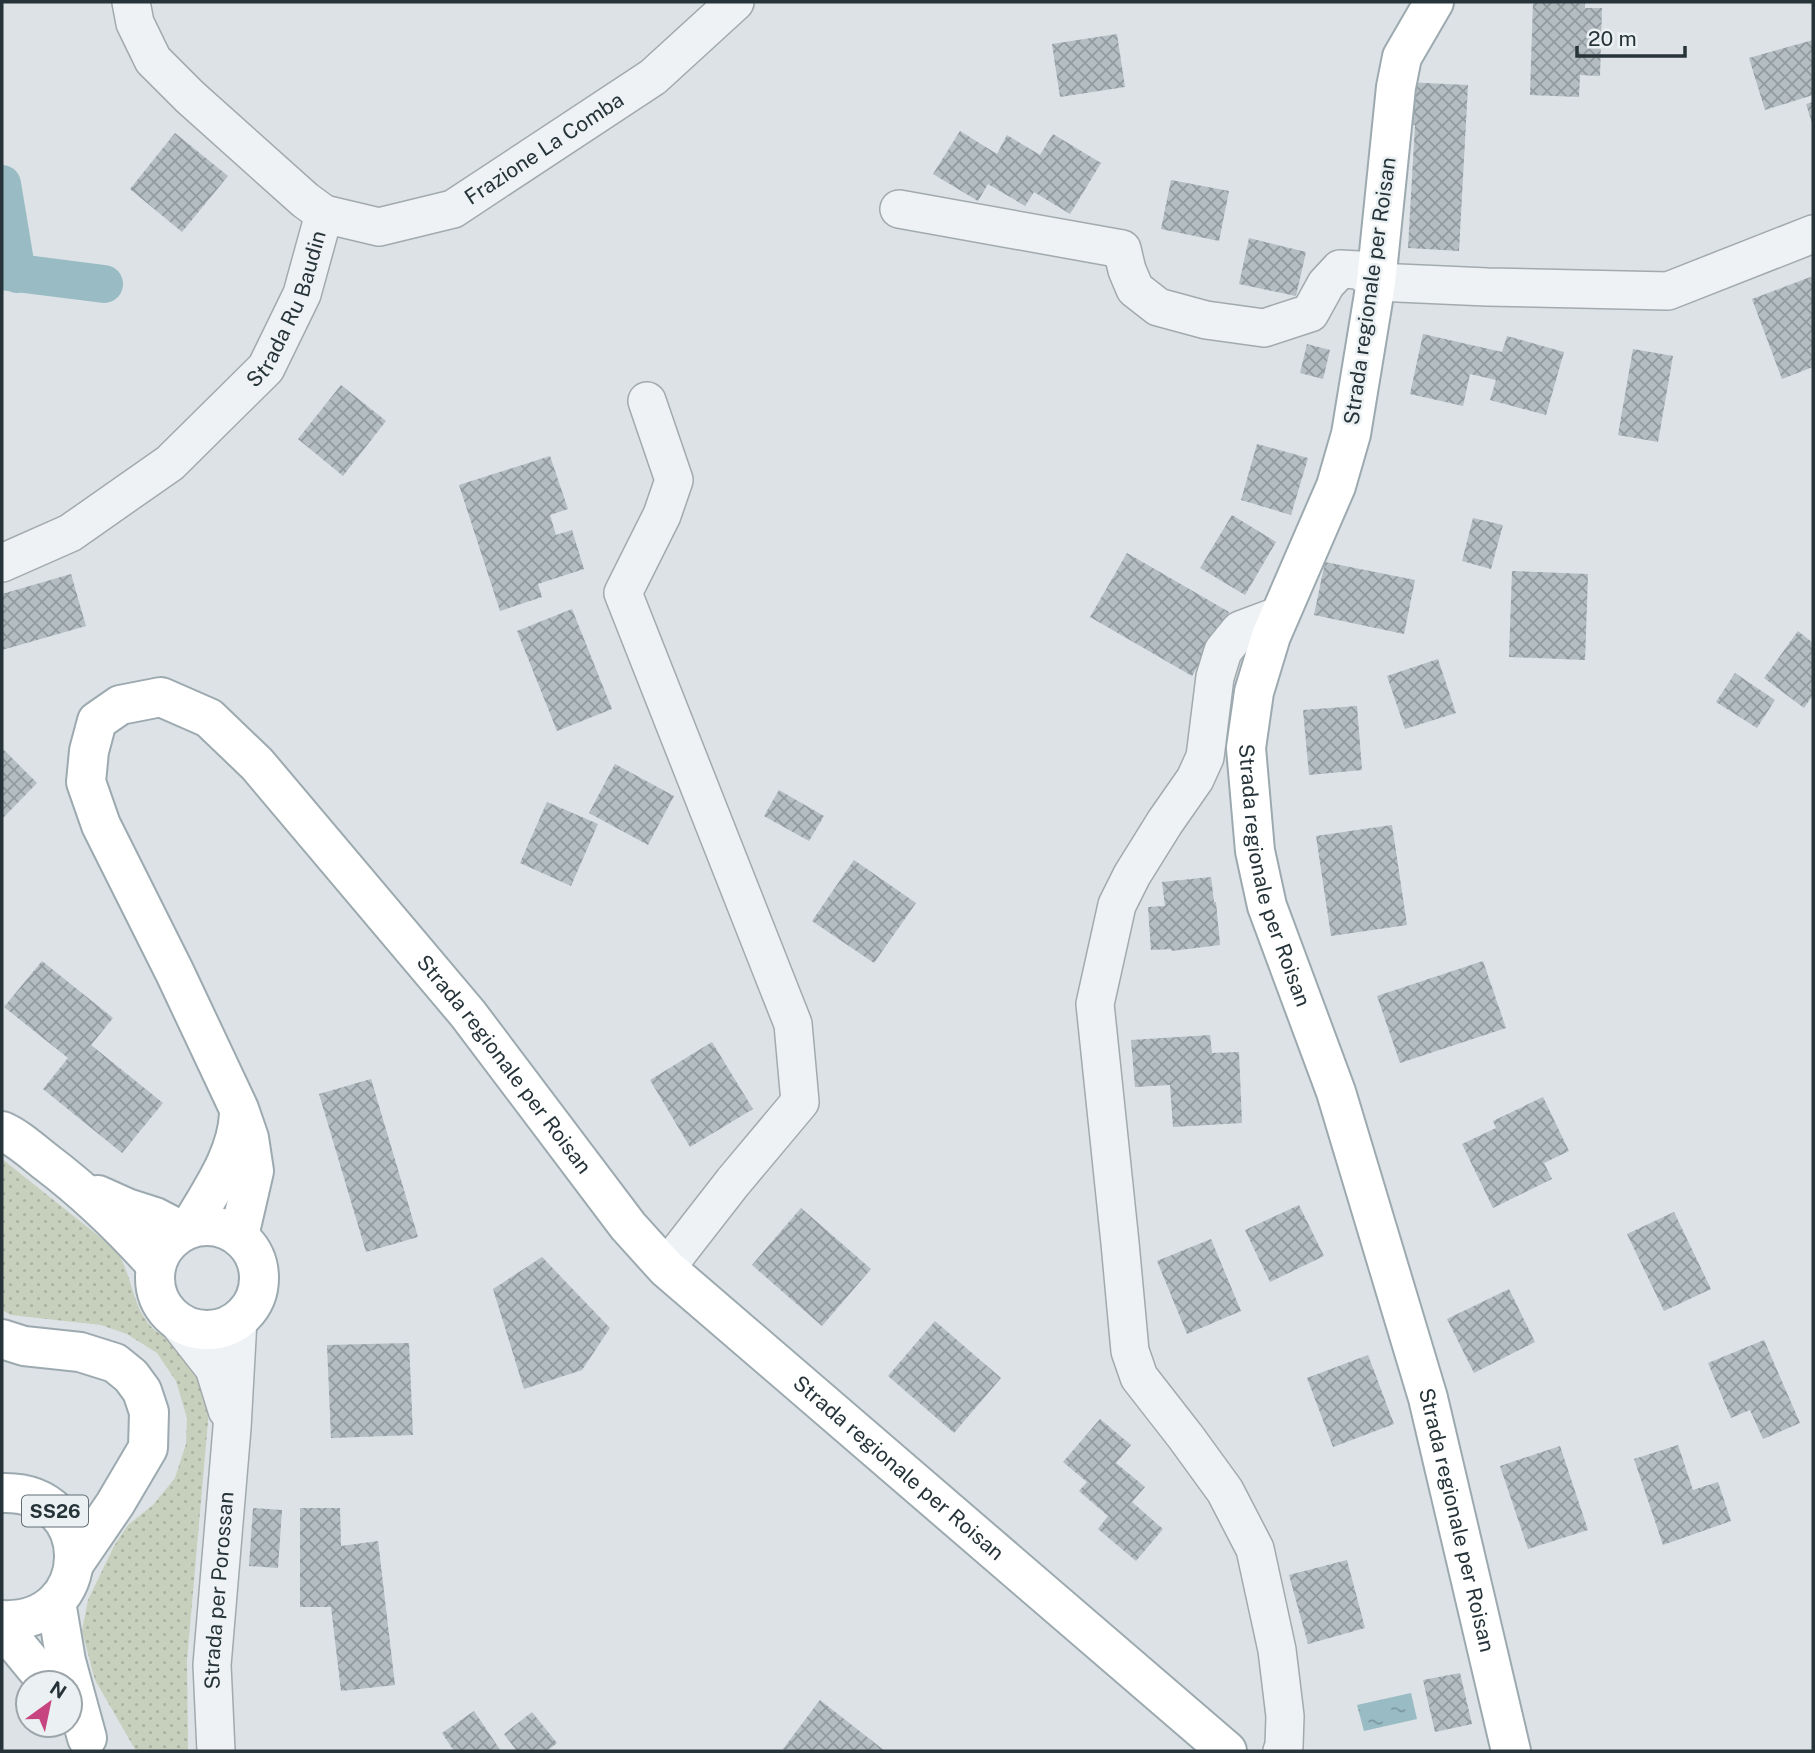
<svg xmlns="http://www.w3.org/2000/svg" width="1815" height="1753" font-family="'Public Sans',sans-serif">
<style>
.grass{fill:url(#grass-dots)}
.water{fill:url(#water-ripples)}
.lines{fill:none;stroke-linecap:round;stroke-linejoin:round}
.canal{stroke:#98bbc4;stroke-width:38}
.building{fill:url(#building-cross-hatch)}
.minor-casing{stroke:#a2aaae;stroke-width:40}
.major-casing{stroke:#9caab0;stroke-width:42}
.minor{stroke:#eef2f4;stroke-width:37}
.major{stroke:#fff;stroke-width:38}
.labels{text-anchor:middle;stroke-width:5;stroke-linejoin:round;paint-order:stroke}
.shield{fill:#ebf1f3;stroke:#616d72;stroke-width:2}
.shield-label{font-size:19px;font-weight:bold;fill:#26343a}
.street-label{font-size:21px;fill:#26343a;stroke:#ebf1f3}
</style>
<defs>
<pattern id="grass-dots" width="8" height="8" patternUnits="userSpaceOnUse" patternTransform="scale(1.75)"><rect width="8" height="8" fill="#c7cfbd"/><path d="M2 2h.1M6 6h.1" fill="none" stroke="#abb2a3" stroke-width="1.8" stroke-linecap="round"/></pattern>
<pattern id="water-ripples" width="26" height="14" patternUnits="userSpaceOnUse" patternTransform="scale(1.75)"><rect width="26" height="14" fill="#98bbc4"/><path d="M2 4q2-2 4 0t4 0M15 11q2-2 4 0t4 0" fill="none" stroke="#7c99a0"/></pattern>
<pattern id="building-cross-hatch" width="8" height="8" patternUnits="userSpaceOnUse" patternTransform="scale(1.75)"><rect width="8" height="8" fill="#b3bdc2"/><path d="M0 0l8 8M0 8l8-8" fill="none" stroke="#919a9f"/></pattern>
</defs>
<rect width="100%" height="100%" fill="#dce2e5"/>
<!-- grass -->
<path class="grass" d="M2,1159l113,90c16,21 17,55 33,74 5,7 14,12 21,17 25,23 31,38 40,70l-22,250 1,91h-52l-41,-71 -13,-49 6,-31 26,-54 14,-21 25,-20 22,-27 11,-34 1,-26 -11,-37 -19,-28 -30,-19 -26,-9 -90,-10 -9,-5z"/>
<!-- water -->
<path class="water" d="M1411,1693l6,26 -53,12 -7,-26z"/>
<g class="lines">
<!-- canal -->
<path class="canal" d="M2,184l15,90
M2,271l102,13"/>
</g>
<!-- building -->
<path class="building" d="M1533,2h52v6h17l-2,68 -20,-1 -1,22 -49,-2z
M1117,34l8,53 -65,10 -8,-53z
M1813,40v55l-48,15 -16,-52z
M1403,82l65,3 -9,166 -51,-3 7,-123h-14z
M1813,102v24l-7,-22z
M960,131l37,23 10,-19 33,20 13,-21 48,29 -31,51 -36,-22 -9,14 -37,-22 -10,17 -45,-27z
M175,133l53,43 -46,56 -52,-43z
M1171,180l58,11 -10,50 -58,-12z
M1249,238l57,14 -10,44 -57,-12z
M1813,276v91l-31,12 -30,-80z
M1423,334l79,18 5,-16 57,16 -18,63 -56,-15 6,-20 -26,-6 -7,32 -53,-12z
M1307,344l23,6 -7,29 -23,-6z
M1633,349l40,7 -15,86 -40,-7z
M341,385l45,36 -43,55 -45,-37z
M1257,444l51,14 -17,57 -50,-15z
M550,456l18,53 -18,6 6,20 16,-5 12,39 -46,15 4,13 -42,14 -41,-126z
M1232,515l44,27 -31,53 -45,-27z
M1473,518l30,7 -12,44 -29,-8z
M1127,553l102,59 -37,64 -102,-59z
M1325,562l90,18 -11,54 -90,-19z
M1512,571l76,3 -3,86 -76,-3z
M71,574l15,52 -84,24v-56z
M572,609l40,100 -55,22 -40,-100z
M1798,631l15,12v52l-9,13 -40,-30z
M1438,659l18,54 -51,16 -18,-53z
M1735,673l40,27 -18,28 -41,-26z
M1357,706l5,64 -53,5 -6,-65z
M2,748l35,35 -35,36z
M615,764l59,32 -26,49 -59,-32z
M779,790l45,26 -15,25 -45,-25z
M547,802l51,22 -27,62 -51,-23z
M1392,825l15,100 -76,11 -15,-100z
M854,860l62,43 -42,60 -62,-42z
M1211,877l3,25h2l4,43 -49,6v-2l-20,1 -3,-43 17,-1 -3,-24z
M42,961l71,57 -22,27 72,58 -41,50 -79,-64 25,-31 -64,-51z
M1483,961l23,67 -106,35 -23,-67z
M1210,1035l2,18 27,-1 3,71 -69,4 -3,-42 -35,2 -4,-47z
M712,1042l41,67 -63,38 -40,-67z
M371,1079l47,158 -52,15 -47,-158z
M1543,1097l26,54 -25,12 8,16 -59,29 -31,-64 34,-16 -3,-7z
M1299,1205l25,51 -54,26 -25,-52z
M801,1208l70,61 -49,57 -70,-61z
M1674,1212l37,77 -47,22 -37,-77z
M1211,1239l30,72 -54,23 -30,-73z
M542,1257l68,71 -28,42 -58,19 -31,-100z
M1509,1289l26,53 -61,31 -27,-54z
M935,1321l66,57 -47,55 -66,-57z
M1764,1340l36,83 -37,16 -13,-29 -19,8 -23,-55z
M409,1343l4,92 -82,3 -4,-93z
M1368,1355l26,69 -61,23 -26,-69z
M1100,1419l31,26 -15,18 29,24 -13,15 31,27 -27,32 -38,-32 10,-13 -29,-25 8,-9 -24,-20z
M1678,1445l15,45 25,-8 13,39 -68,24 -29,-86z
M1560,1446l28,84 -60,19 -28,-83z
M253,1508l29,2 -4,58 -29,-2z
M300,1508h40l1,38 37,-5 17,144 -54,6 -10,-84h-31z
M1347,1560l18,68 -57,16 -19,-69z
M1460,1673l12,51 -37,8 -12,-52z
M820,1700l65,51h-98l-4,-2z
M474,1711l27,40h-47l-12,-18z
M532,1712l25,31 -10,8h-30l-13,-17z"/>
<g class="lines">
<defs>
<g id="minor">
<path d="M899,209l223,40 5,21 8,19 23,18 48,13 58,8 46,-15 16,-29 14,-15 19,1 17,12 111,5 181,4 145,-57"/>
<path id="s1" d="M324,214l55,13 74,-18 200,-132 82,-75"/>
<path d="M647,401l27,79 -12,35 -39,78 170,431 7,78 -67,80 -67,86"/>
<path id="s2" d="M2,563l68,-30 100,-70 96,-95 36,-74 22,-80 -19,-14 -115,-103 -37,-37 -18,-37 -4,-21"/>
<path d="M1280,615l-40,15 -17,21 -8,26 -10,80 -10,22 -30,43 -33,53 -15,30 -22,99 25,239 10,108 9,26 46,59 40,55 30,58 22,101 8,66 -1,30 -2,5"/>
<path d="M178,1322l36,46 13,42"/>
<path id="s3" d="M216,1751l-4,-86 20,-237 6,-108"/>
</g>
<g id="major">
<path id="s4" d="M1434,2l-32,55 -6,30 -20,195 -25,152 -15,52 -65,150 -17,56 -8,56 9,103 12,55 69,186 92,306 83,353"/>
<path d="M2,1131c16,7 30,20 44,31 41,31 76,65 110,103"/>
<path d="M98,1195l29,13 28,9 27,14"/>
<circle cx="207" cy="1278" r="52"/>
<path d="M190,1227c20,-35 47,-71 49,-113"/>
<path id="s5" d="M239,1236l15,-65 -5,-33 -10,-29 -64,-136 -74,-148 -15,-43 3,-31 8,-30 23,-16 41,-8 48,21 48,46 211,250 160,212 38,42 561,483"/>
<path d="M2,1339l22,7 56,6 35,11 16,13 11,15 7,21 -1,36 -33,56 -41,60"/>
<path d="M2,1493c98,-3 94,132 0,127"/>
<path d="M56,1602l10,59 21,77"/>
<path d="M2,1627l46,56"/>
</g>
</defs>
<!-- minor casing -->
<use href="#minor" class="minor-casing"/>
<!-- major casing -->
<use href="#major" class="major-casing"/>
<!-- minor -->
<use href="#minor" class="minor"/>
<!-- major -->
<use href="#major" class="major"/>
</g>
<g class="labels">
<!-- shield labels -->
<rect class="shield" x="22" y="1495.5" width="66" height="31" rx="5"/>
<g class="shield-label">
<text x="55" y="1518">SS26</text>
</g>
<!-- street labels -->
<g class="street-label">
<text dy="7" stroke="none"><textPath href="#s1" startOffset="242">Frazione La Comba</textPath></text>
<text transform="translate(1370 291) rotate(-82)" y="7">Strada regionale per Roisan</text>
<text dy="7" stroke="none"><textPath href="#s2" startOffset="394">Strada Ru Baudin</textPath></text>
<text dy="7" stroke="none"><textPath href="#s4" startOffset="908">Strada regionale per Roisan</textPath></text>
<text dy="7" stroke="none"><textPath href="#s5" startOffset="1132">Strada regionale per Roisan</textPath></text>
<text dy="7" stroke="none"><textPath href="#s5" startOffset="1699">Strada regionale per Roisan</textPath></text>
<text dy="7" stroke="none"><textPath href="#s4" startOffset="1580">Strada regionale per Roisan</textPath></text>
<text dy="7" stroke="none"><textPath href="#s3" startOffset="161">Strada per Porossan</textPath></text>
</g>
</g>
<!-- border -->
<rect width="1815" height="1753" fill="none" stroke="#26343a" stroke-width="7"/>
<!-- north arrow -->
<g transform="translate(49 1704) rotate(33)"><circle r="33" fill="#ebf1f3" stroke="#9ca5a9" stroke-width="2"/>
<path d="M0-5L12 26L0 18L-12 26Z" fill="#c64580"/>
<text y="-10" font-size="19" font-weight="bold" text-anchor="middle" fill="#26343a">N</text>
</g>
<!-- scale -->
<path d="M1577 46v10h108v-10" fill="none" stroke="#26343a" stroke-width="3.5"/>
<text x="1588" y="46" font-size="21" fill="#26343a" stroke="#ebf1f3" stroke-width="5" paint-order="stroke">20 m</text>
</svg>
